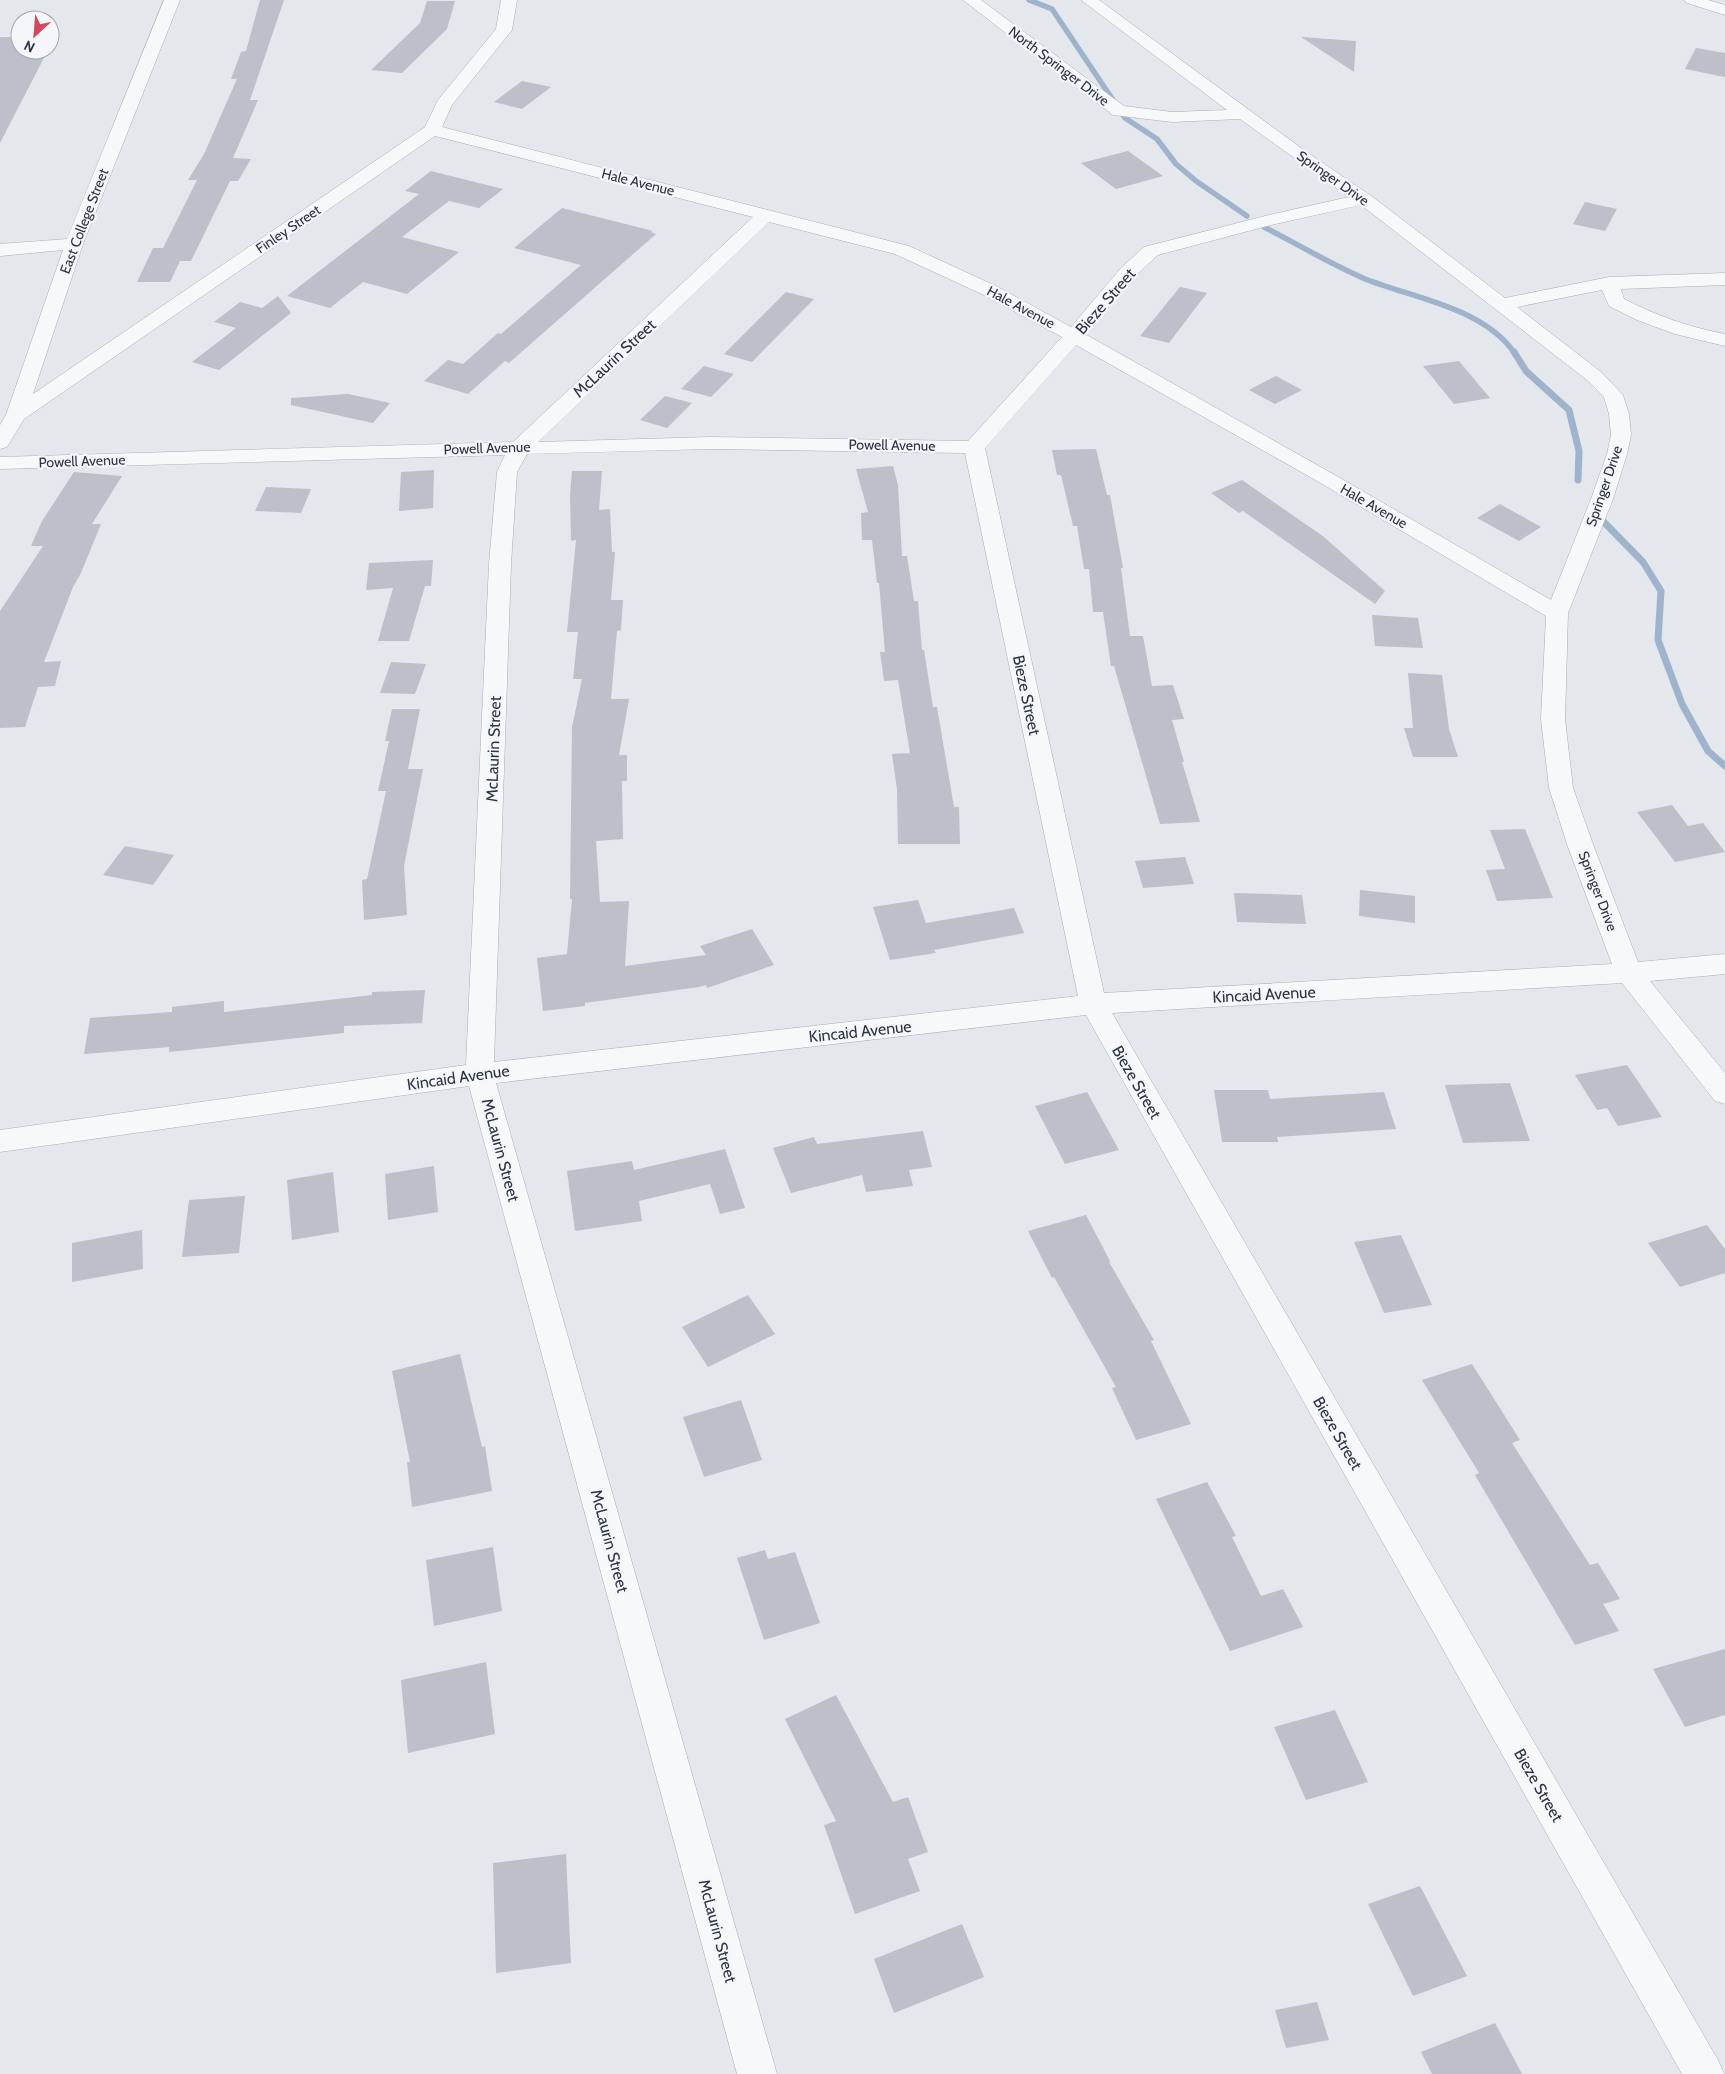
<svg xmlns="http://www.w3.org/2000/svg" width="1725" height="2074" font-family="Cabin,sans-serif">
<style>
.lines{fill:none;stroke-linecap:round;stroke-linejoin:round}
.stream-far1{stroke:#9fb4cc;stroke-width:5.5}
.stream{stroke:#9fb4cc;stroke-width:7}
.building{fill:#bbc0ca}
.minor-casing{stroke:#a9aeb7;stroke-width:1}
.minor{fill:#f7f8fa;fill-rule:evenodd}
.labels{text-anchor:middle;stroke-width:4.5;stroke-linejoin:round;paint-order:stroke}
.far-street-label{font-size:14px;fill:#2b3445;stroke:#f4f6f9}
.street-label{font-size:16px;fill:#2b3445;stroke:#f4f6f9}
</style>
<rect width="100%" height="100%" fill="#e4e7ec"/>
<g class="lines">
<!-- stream-far1 -->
<path class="stream-far1" d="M1029,0l23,9 73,109 32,21 19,25 20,17 51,35
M1264,227c33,17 65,36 99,51 48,20 121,29 152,76"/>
<!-- stream -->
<path class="stream" d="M1514,352l12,19 43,39 10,41 -1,29
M1596,514l47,48 18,29 -3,49 24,64 26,47 17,15"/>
</g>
<!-- building -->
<path class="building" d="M260,0h24l-34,100h8l-25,58 18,1 -13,22h-8l-39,80h-11l-10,21h-33l16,-34h10l34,-68h-9l16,-26 33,-75h-6l10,-27 5,-1z
M427,1h28l-8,28 -45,44 -31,-3 49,-47z
M20,32v18h28l-48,93v-106h17z
M1301,37l55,4 -2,31z
M1696,48l29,5v24l-40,-8z
M522,81l29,6 -29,22 -28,-7z
M1128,151l35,25 -47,13 -35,-26z
M431,171l72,18 -24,19 -30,-7 -47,36 57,15 -52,42 -44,-12 -33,26 -43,-12 132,-102 -14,-3z
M1585,202l32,7 -12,22 -32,-7z
M562,208l91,23 -2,1 5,2 -147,129 -4,-2 -37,33 -44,-13 24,-21 15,4 35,-31 3,1 80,-69 -67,-17z
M1180,287l27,6 -38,50 -29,-7z
M786,292l28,7 -62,63 -28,-8z
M278,296l13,17 -72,57 -27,-8 44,-34 -22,-6 26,-20 22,6z
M1459,361l31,37 -36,6 -31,-38z
M704,366l30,8 -23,23 -30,-8z
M1276,376l26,14 -27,14 -26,-14z
M348,394l42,9 -17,20 -82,-18v-7z
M665,396l27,7 -25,25 -27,-8z
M1096,449l11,46h3l13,73h-2l9,68h13l9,50 21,-1 11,34 -12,1 12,42h-2l18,60 -40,2 -46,-158h-3l-8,-54h-10l-4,-43h-5l-7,-43h-4l-12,-51h-4l-5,-25z
M893,466l5,19 4,71h5l7,45h4l4,49h2l9,57h4l17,100h5l1,37h-62l-1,-55 -5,-35 18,-1 -12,-73 -14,1 -4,-29h5l-6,-69h-2l-5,-43h-10l-1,-27 7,-1 -12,-43z
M434,470l-1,38 -34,3 2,-39z
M572,471h30l-3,39 11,-1 2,43h3l-4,48h12l-2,30 -4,1 -6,68h18l-10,56h8v26h-5l1,58 -27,2 4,61 29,-1 -4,65 81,-11 -6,-9 52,-17 22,36 -67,23 -1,-3 -7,2 -114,16v3l-42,5 -6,-53 30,-4 5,-55h-2l2,-172 10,-48h-9l5,-47h-11l9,-92 -5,1 -1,-46z
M74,472l48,4 -30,48h9l-20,49 -8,14 -29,75 17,-1 -6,25 -17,1 -13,40 -25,1v-117l43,-65h-12l11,-25z
M1242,480l82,57 61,54 -10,13 -132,-93 -4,2 -28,-20z
M266,487l45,2 -10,24 -46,-2z
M1500,504l41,23 -22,14 -42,-23z
M433,560l-2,26h-6l-16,55h-31l15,-53 -27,2 3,-27z
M1372,615l46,3 5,30 -48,-2z
M391,662l35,2 -11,30 -35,-1z
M1408,673l34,2 7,54 9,28h-45l-9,-29h9z
M392,709h28l-12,60h15l-19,97 3,49 -43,5 -2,-40 5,-1 19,-88h-8l11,-50h-4z
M1672,805l16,21 15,-3 22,29 -50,10 -38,-50z
M1525,829l28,69 -56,3 -11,-31 19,-1 -15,-39z
M125,846l49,9 -21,30 -50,-10z
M1185,857l9,27 -51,4 -8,-27z
M1360,890l55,6v27l-56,-7z
M1234,893l68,2 4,29 -69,-2z
M918,900l8,23 88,-15 10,25 -90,17 2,3 -46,7 -17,-53z
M425,990l-3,33 -78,3v7l-175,19v-5l-85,7 6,-36 82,-6v-5l52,-6v11l148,-17v-3z
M1627,1065l35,52 -44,9 -11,-18 -10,2 -22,-35z
M1510,1083l20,58 -67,2 -18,-58z
M1214,1090h54l2,9 114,-7 12,37 -119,8 1,5h-56z
M1087,1092l32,58 -54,14 -30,-58z
M923,1131l9,36 -23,3 4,16 -47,6 -4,-17 -71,18 -18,-45 41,-11 3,7z
M725,1149l20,59 -25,6 -10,-30 -71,17 3,20 -67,10 -8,-60 65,-10 2,9z
M434,1166l4,46 -50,8 -3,-46z
M333,1172l6,60 -47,8 -5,-60z
M245,1196l-6,57 -57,4 7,-57z
M1086,1215l24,46 -1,1 45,78 -3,1 40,83 -55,16 -24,-52 4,-1 -62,-110 -2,1 -24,-47z
M1707,1225l18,24v24l-45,14 -32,-44z
M142,1230l1,39 -71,13v-39z
M1401,1235l31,70 -48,8 -30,-71z
M748,1295l27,39 -67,33 -26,-40z
M460,1354l22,93 3,-1 7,45 -80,16 -5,-45h3l-18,-91z
M1472,1364l48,76 -8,3 78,122 8,-2 22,36 -17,5 16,27 -44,14 -100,-170 4,-2 -57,-93z
M741,1400l21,60 -58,17 -21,-60z
M1207,1482l29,54 -4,1 29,59 22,-7 20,38 -73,24 -74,-152z
M493,1547l9,64 -68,15 -8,-66z
M765,1550l3,9 27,-7 25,71 -56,17 -27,-82z
M1725,1649v66l-40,12 -32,-58z
M486,1662l9,72 -87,19 -7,-73z
M836,1695l57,107 15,-5 20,55 -20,7 12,32 -65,23 -31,-89 12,-4 -51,-102z
M1335,1710l33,72 -62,18 -32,-73z
M566,1854l5,109 -75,10 -3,-110z
M1420,1886l47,90 -54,20 -45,-92z
M962,1924l22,53 -90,36 -20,-54z
M1317,2002l12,38 -43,8 -11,-38z
M1495,2023l27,51h-90l-11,-22z"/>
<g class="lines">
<defs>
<path id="minor" d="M164,0h16l-97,244 -50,150 392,-267 13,-27 58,-71 5,-29h16l-5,30 -60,75 -10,22 467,119 89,41 73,40 50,-59 23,-21 125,-32 80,-18 -109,-78 -68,3 -59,-7 -150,-115h18l143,106 48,6 55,-2 -146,-110h18l209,153 62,42 135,103 104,-21 116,-4v12l-104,4 3,10c33,17 65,28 101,35v12l-50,-12 -38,-14 -28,-14 -7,-16 -85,17 84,65 22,23 6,19 2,21 -4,19 -14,45 -45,114 -3,106 8,69 21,59 44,115 87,-8v20l-75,7 75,92v31l-10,-3 -93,-118 -510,30 606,1047 6,14h-42l-596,-1059 -590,68 281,991h-40l-268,-988 -469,66v-22l466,-65 23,-501 8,-92 8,-17 -505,14v-12l513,-15 240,-225 -318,-81 -411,283 -17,28 -7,2v-24l6,-10 57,-165 -63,6v-12l67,-5zM1361,205l226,175 17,17 5,17 2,21 -4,19 -16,45 -40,101 -218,-126 -248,-140 50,-58 23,-21 113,-30zM769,222l126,32 89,41 78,42 -94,104 -257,-4 -173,5zM1076,345l243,137 227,134 -5,103 8,69 19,59 44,117 -508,29 -119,-545zM711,449l254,4 113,543 -584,66 17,-498 6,-92 10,-18z
M1684,0h24l17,5v10l-38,-12z"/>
</defs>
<!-- minor casing -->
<use href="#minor" class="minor-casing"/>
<!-- minor -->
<use href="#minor" class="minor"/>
</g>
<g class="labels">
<!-- far-street labels -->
<g class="far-street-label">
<text transform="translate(1059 66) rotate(37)" y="5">North Springer Drive</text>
<text transform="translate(1333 178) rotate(35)" y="5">Springer Drive</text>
<text transform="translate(638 182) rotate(14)" y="5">Hale Avenue</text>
<text transform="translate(84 221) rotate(-69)" y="5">East College Street</text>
<text transform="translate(288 229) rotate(-34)" y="5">Finley Street</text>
<text transform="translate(1021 307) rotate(28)" y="5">Hale Avenue</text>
<text transform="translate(892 445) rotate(1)" y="5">Powell Avenue</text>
<text transform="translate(487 448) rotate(-2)" y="5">Powell Avenue</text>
<text transform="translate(82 461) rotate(-2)" y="5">Powell Avenue</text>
<text transform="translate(1604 486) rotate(-71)" y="5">Springer Drive</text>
<text transform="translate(1374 506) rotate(30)" y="5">Hale Avenue</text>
<text transform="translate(1598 891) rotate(69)" y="5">Springer Drive</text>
</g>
<!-- street labels -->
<g class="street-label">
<text transform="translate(1105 301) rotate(-49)" y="6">Bieze Street</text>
<text transform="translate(614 358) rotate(-43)" y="6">McLaurin Street</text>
<text transform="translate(1027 695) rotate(78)" y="6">Bieze Street</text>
<text transform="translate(493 749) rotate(-88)" y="6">McLaurin Street</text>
<text transform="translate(1264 994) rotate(-3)" y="6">Kincaid Avenue</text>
<text transform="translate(860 1031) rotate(-6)" y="6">Kincaid Avenue</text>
<text transform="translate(458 1077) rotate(-8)" y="6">Kincaid Avenue</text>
<text transform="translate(1137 1082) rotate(60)" y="6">Bieze Street</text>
<text transform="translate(501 1150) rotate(75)" y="6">McLaurin Street</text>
<text transform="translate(1338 1433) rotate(60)" y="6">Bieze Street</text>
<text transform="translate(610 1541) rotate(75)" y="6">McLaurin Street</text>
<text transform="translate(1539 1785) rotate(60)" y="6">Bieze Street</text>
<text transform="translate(718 1931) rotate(75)" y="6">McLaurin Street</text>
</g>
</g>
<!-- north arrow -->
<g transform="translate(35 35) rotate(206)"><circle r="24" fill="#f4f6f9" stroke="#a4a8b1"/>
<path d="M0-4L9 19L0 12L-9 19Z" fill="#d1495b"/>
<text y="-8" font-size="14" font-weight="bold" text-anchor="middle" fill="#2b3445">N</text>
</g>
</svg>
